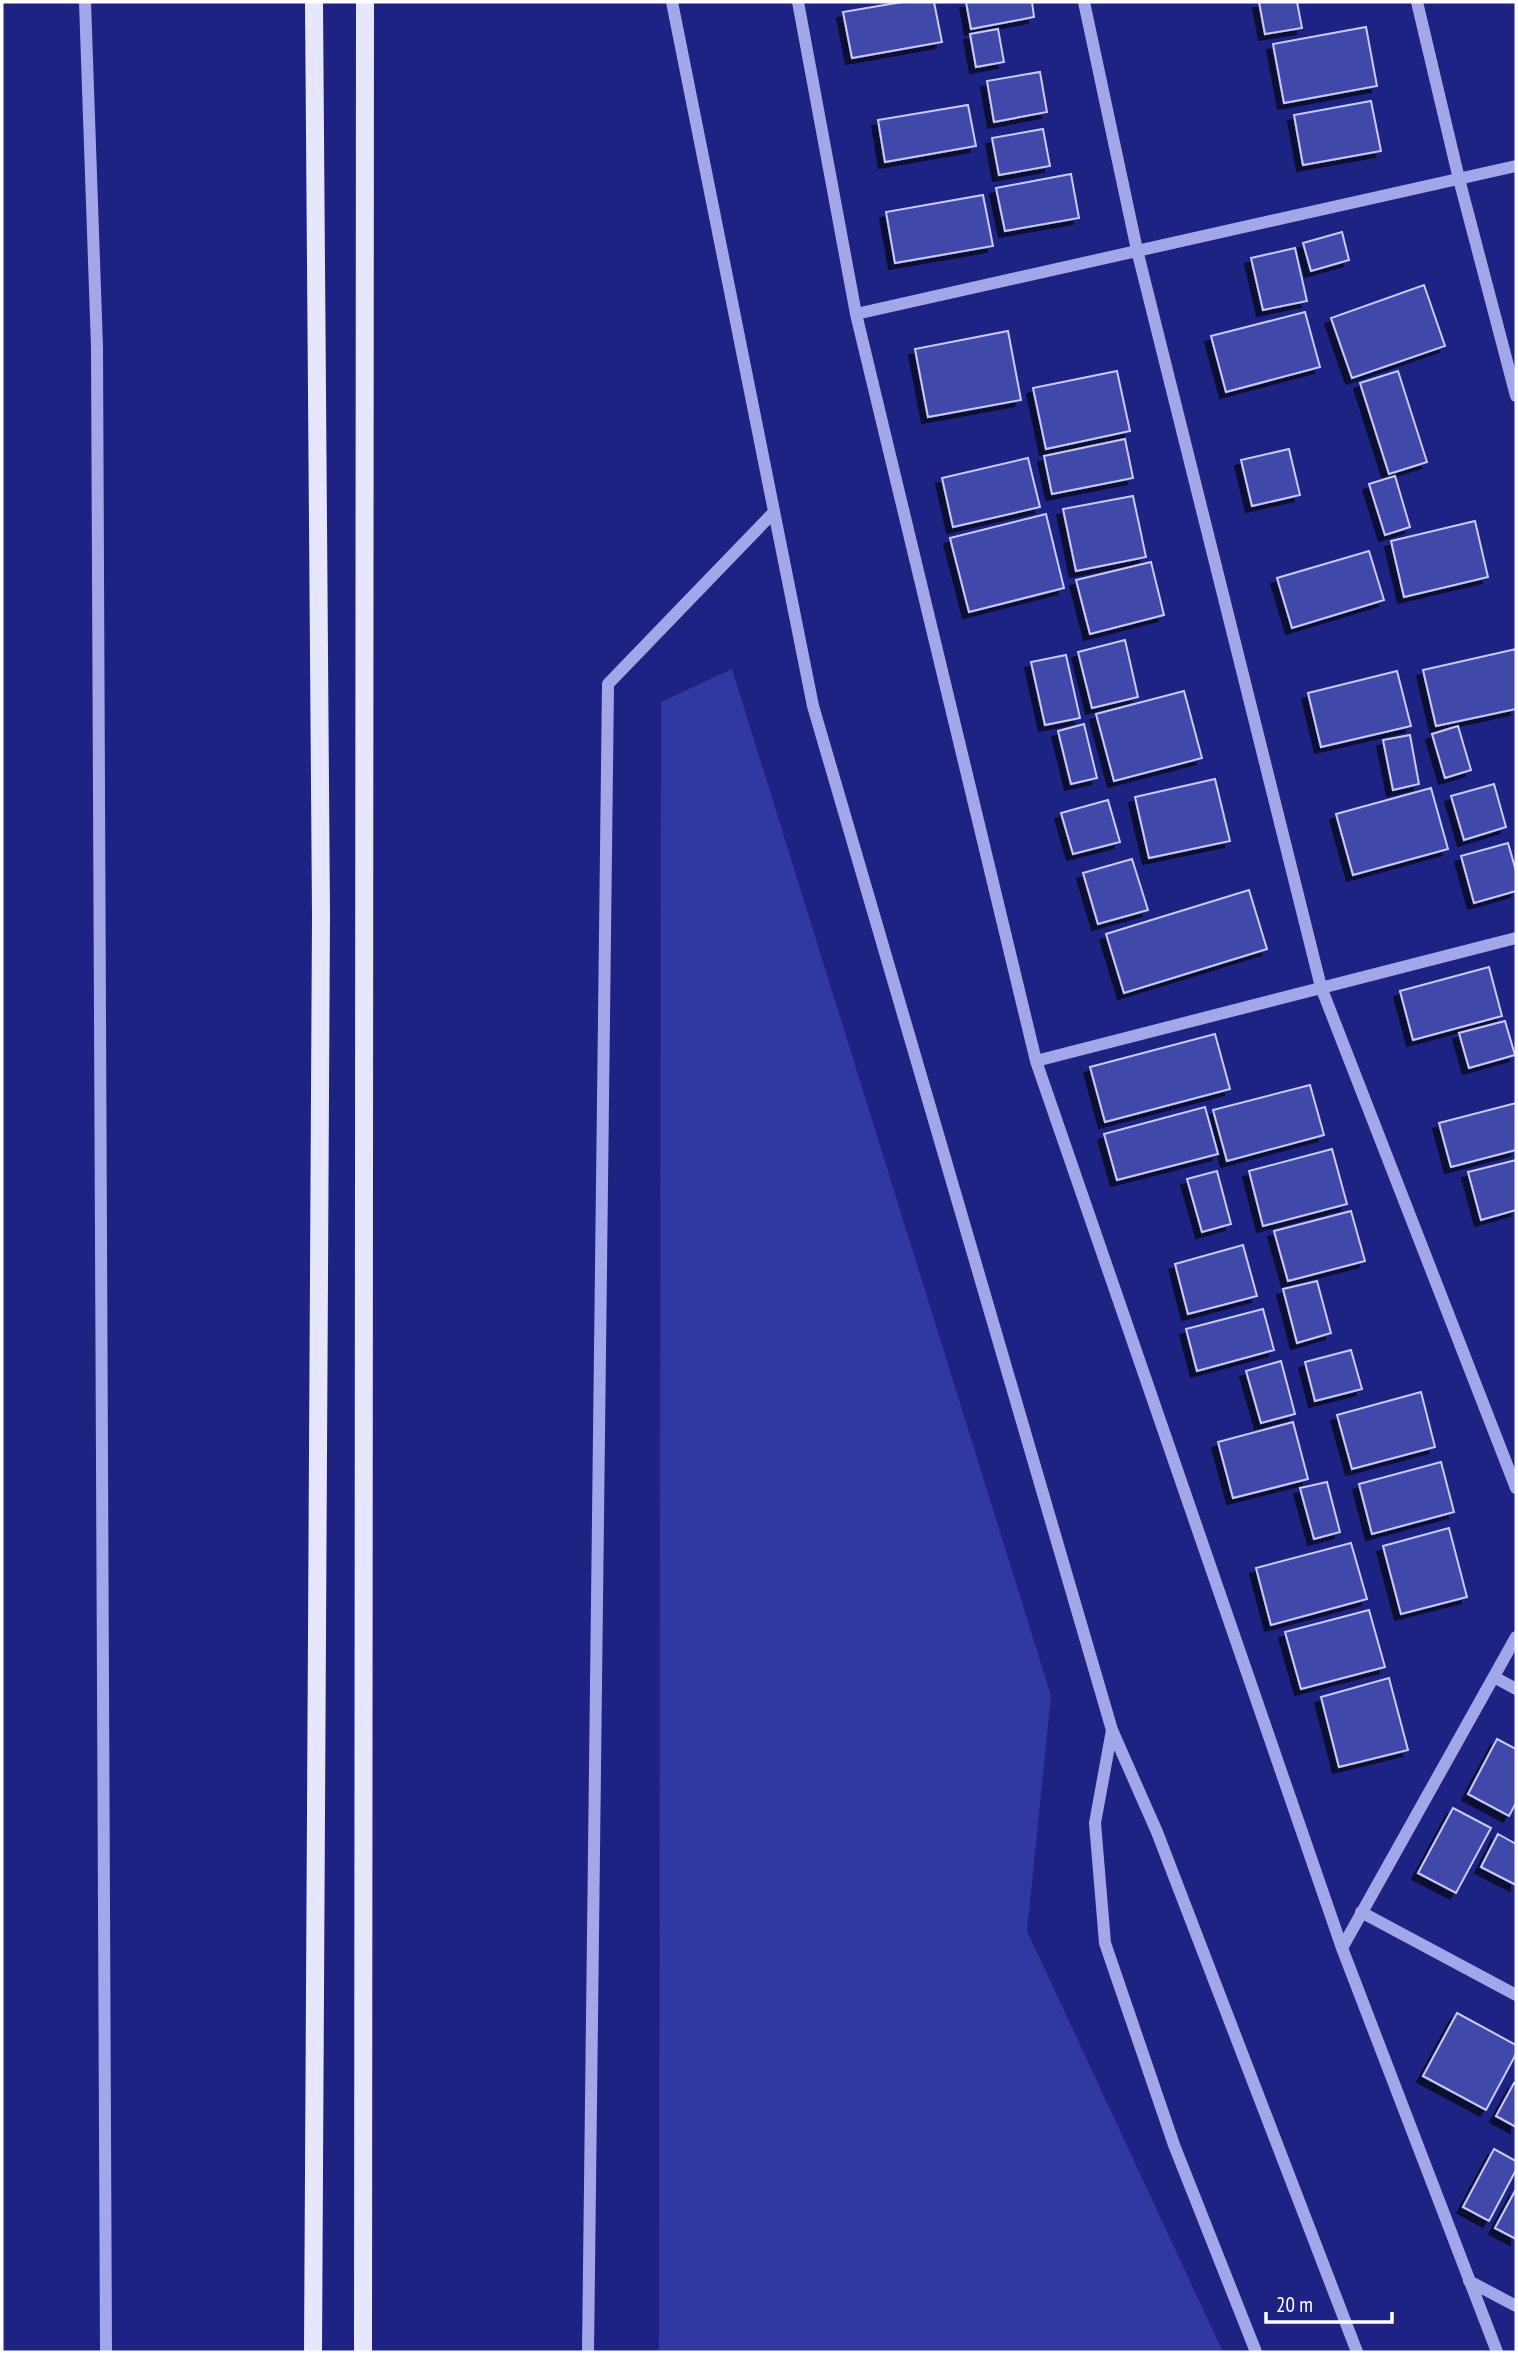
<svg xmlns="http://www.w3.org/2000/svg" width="1518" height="2354" font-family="'PT Sans Narrow',sans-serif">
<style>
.green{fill:#3038a1}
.building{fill:#4148aa;stroke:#c7caf7;stroke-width:2;filter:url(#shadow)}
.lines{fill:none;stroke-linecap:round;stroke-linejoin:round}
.minor{stroke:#a2a7ea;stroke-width:12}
.major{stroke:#e6e6fe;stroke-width:18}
</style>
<defs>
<filter id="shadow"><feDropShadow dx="-6" dy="6" stdDeviation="0" flood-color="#0009"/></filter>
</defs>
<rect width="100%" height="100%" fill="#1d2382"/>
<!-- green -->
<path class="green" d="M732,669l319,1027 -24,235 196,421h-564l2,-1650z"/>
<!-- building -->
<path class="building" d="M902,2h32l8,40 -90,16 -9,-46z
M966,2h66l2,15 -63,12z
M1259,2h38l5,26 -37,6z
M1366,27l11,59 -93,17 -11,-59z
M998,29l6,33 -28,5 -6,-33z
M1040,72l7,40 -53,10 -7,-41z
M1371,101l10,50 -78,14 -9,-50z
M968,105l8,41 -91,16 -7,-42z
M1043,129l7,37 -51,9 -7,-37z
M1071,174l8,44 -74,13 -9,-43z
M983,195l10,51 -98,17 -9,-51z
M1342,232l7,28 -38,11 -8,-28z
M1295,248l12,53 -44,9 -12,-52z
M1424,285l21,61 -93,32 -21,-60z
M1305,312l15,55 -94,25 -15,-56z
M1008,331l13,69 -93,17 -13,-68z
M1117,371l13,60 -84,18 -13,-61z
M1398,371l29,91 -38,12 -29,-91z
M1125,439l8,39 -81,16 -8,-38z
M1289,449l11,46 -48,11 -11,-46z
M1028,458l12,49 -87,20 -11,-49z
M1395,476l15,51 -25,8 -16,-51z
M1133,496l13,61 -70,14 -13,-62z
M1046,514l18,74 -95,24 -19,-74z
M1475,521l13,56 -84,20 -13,-56z
M1369,551l15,49 -92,28 -15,-50z
M1151,562l13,53 -74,19 -14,-54z
M1125,640l13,57 -46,11 -14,-56z
M1516,649v60l-80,17 -13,-56z
M1066,655l14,63 -35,7 -14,-63z
M1397,671l14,55 -90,21 -13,-54z
M1184,691l18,67 -88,23 -18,-67z
M1084,724l13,54 -26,6 -13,-53z
M1458,726l13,44 -26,8 -13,-44z
M1410,735l9,49 -26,6 -10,-50z
M1215,779l15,62 -81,17 -14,-61z
M1494,784l12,43 -42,13 -13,-44z
M1431,788l17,61 -95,26 -17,-61z
M1108,800l12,42 -47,12 -12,-41z
M1508,843l8,28v20l-42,12 -13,-47z
M1132,859l16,51 -50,14 -15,-51z
M1249,890l18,59 -143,44 -18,-59z
M1489,967l13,49 -89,24 -13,-49z
M1505,1021l10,34 -46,13 -10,-35z
M1215,1034l15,55 -125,33 -15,-55z
M1310,1085l14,50 -97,26 -14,-51z
M1516,1103v47l-65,17 -12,-44z
M1205,1107l13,47 -101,26 -13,-46z
M1332,1149l15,55 -84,22 -14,-55z
M1516,1160v50l-35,10 -13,-48z
M1217,1171l14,53 -29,8 -15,-53z
M1351,1211l14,50 -77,20 -14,-50z
M1243,1245l14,51 -69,18 -13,-50z
M1317,1281l14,52 -34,10 -14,-54z
M1263,1309l11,41 -77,21 -11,-42z
M1351,1350l11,39 -47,12 -10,-39z
M1281,1361l14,53 -34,9 -15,-52z
M1421,1392l14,55 -83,22 -15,-54z
M1293,1422l15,57 -75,19 -15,-56z
M1441,1462l13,50 -82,22 -13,-50z
M1327,1482l13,50 -26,7 -14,-51z
M1449,1528l18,69 -66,17 -18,-68z
M1351,1543l16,56 -96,26 -15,-57z
M1369,1610l16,57 -84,22 -16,-57z
M1389,1678l19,72 -69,17 -18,-70z
M1497,1739l19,10v54l-7,13 -41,-22z
M1453,1808l38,20 -35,65 -38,-20z
M1498,1834l18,10v41l-35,-18z
M1457,2013l59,32v9l-30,56 -63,-34z
M1514,2083l2,1v43l-20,-11z
M1494,2149l22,12v9l-27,51 -26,-14z
M1516,2189v50l-21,-11z"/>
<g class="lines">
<!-- minor -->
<path class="minor" d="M85,2l12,345 9,2005
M672,2l141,704 299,1024 45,102 200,520
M798,2l58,312 180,747 306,887 155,404
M1084,2l53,248 184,737 195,501
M1417,2l42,177 57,217
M856,314l660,-148
M1036,1061l480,-123
M1494,1677l22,12
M1112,1730l-17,93 10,120 69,202 82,207
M1361,1912l155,83
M1342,1948l174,-311
M1469,2281l47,25
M588,2352l20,-1668 166,-172"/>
<!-- major -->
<path class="major" d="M313,2352l8,-1437 -7,-913
M363,2352l2,-2350"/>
</g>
<!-- border -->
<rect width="1518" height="2354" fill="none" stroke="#ffffff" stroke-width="7"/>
<!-- scale -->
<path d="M1266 2312v10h126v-10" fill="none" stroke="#ffffff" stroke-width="3.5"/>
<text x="1276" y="2312" font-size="21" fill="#ffffff" stroke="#1d2382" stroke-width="5" paint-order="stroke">20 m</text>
</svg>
